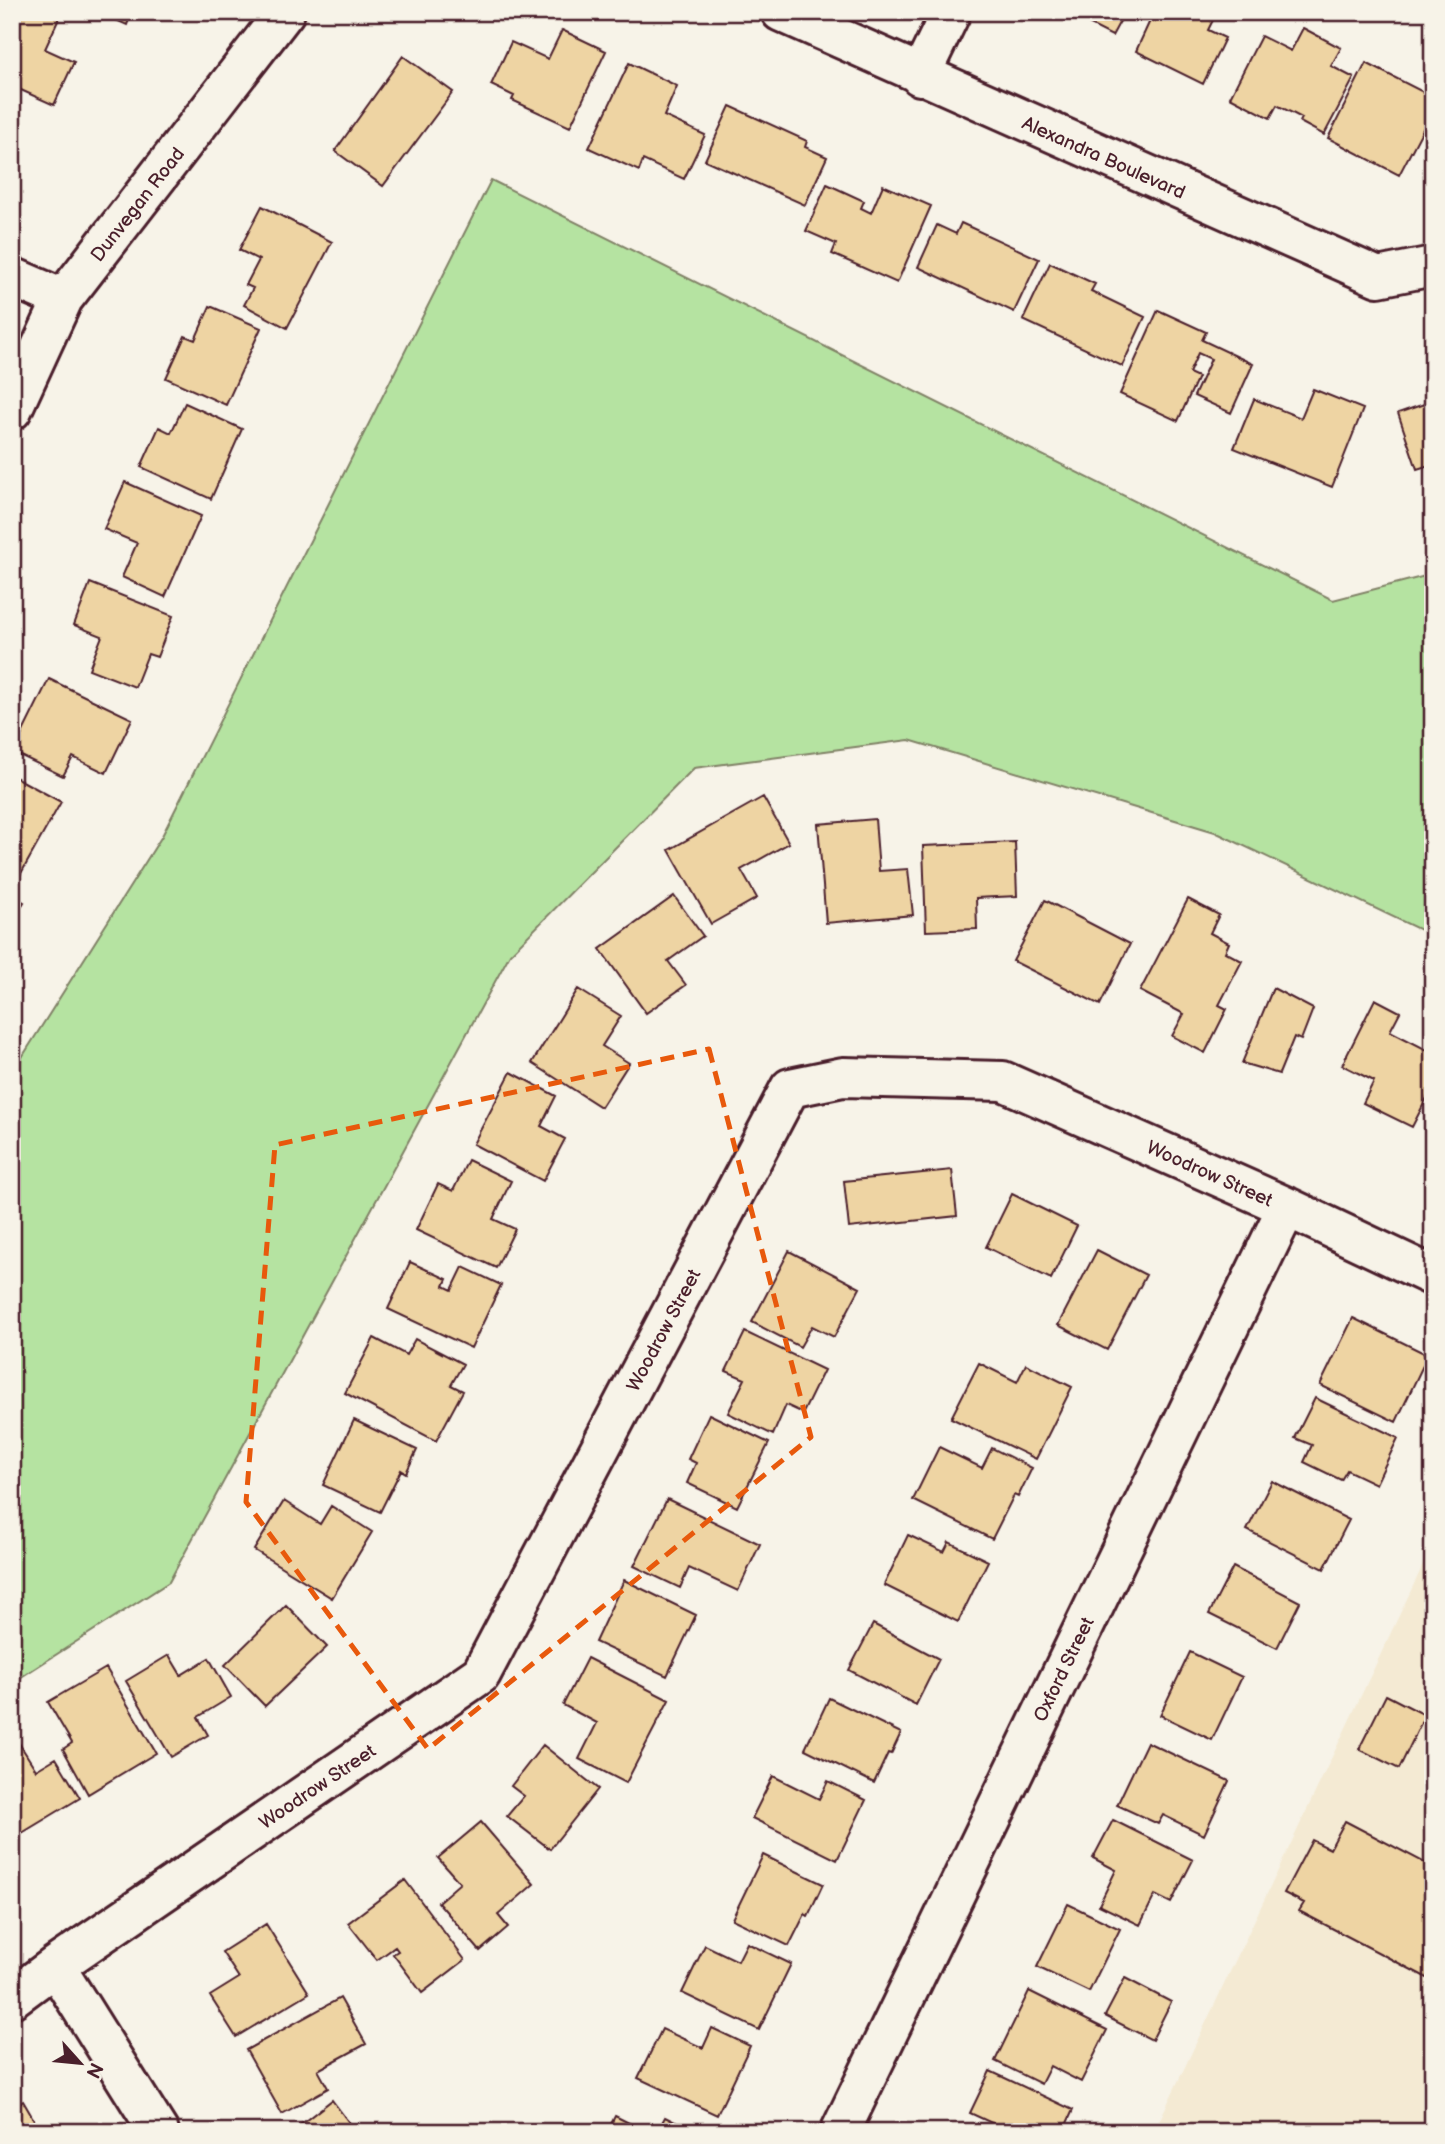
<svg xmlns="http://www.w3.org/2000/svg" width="1445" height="2144" font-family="'Balsamiq Sans',sans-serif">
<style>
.built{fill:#f4ead3}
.green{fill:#b5e3a1;stroke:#808166;stroke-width:2}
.building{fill:#eed4a3;stroke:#4a1f2b;stroke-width:2}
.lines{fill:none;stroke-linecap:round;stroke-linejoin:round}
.minor-casing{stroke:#4a1f2b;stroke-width:44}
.minor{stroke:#f7f3e8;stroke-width:38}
.marked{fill:none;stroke:#e8590c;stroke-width:5;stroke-dasharray:14 9;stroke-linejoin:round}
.labels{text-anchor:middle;stroke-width:6;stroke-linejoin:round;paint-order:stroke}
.street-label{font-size:19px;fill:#4a1f2b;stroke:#f7f3e8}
</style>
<rect width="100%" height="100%" fill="#f7f3e8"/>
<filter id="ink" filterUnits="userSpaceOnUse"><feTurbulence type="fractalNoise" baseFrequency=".0143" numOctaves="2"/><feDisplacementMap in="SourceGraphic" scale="14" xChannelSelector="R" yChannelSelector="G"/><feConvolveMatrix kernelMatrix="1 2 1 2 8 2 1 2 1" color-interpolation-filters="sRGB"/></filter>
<g filter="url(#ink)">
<!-- built -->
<path class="built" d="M1433,1544v588h-279z"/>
<!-- green -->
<path class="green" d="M491,180l842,420 100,-26v362l-218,-104 -306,-92 -215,28 -184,186 -341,628 -157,101v-610l150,-237z"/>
<!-- building -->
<path class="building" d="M12,12h50l-17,37 29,13 -20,43 -42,-19z
M98,12h34l-5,13z
M1065,12h60l-13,24z
M1154,12h63l-9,18 17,8 -22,46 -67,-33z
M1303,28l38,20 -10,18 23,12 -30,57 -24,-13 2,-4 -25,-13 -7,13 -40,-21 31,-61 30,15z
M562,30l44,21 -36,76 -58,-27 2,-4 -23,-11 20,-43 37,17z
M403,56l50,36 -70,94 -48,-35z
M629,63l48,23 -13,30 41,19 -21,44 -41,-19 -4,11 -50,-23z
M1366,63l67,34v13l-34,65 -71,-37z
M730,106l77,35 -2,6 22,10 -22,48 -100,-45z
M12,122l7,3 -7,13z
M827,184l37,17 -3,7 10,5 12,-28 48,21 -34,77 -65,-29 4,-10 -30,-13z
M262,206l70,36 -45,86 -43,-23 9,-17 -7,-3 13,-25 -20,-10z
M961,223l78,36 -25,53 -96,-45 19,-42 19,9z
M1050,263l45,21 -4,7 54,26 -23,49 -99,-46z
M210,306l51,22 -35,77 -60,-27 19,-42 10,4z
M1158,310l48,22 -4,8 51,24 -22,49 -37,-17 17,-37 -13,-6 -9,20 9,4 -20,44 -58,-27z
M1313,389l50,20 -31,78 -98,-39 20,-49 47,19z
M1433,401v63l-16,5 -19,-56z
M185,403l57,26 -31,70 -70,-32 18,-40 12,6z
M125,482l76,34 -36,81 -43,-20 15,-34 -33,-14z
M90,583l83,33 -16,41 -9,-3 -13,33 -46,-18 13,-33 -28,-11z
M49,679l83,40 -26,54 -33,-16 -10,19 -50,-24z
M15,777l46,25 -42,75 -7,-3v-93z
M763,797l26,46 -48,27 16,28 -46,26 -42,-74z
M875,819l4,52 29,-2 5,46 -87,8 -8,-99z
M1015,842l2,54 -41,2 1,31 -51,2 -3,-85z
M12,895l12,7 -12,19z
M674,896l29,40 -35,25 18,24 -40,28 -46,-64z
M1188,899l31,16 -9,18 19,10 -4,9 17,9 -23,44 8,4 -22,44 -33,-17 12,-22 -44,-23z
M1045,900l85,44 -30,61 -87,-44z
M1273,988l40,21 -12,31 -7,-3 -15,37 -37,-11z
M578,989l43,27 -19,30 27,17 -28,44 -69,-44z
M1375,999l25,13 -10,19 43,22v33l-21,41 -49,-24 11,-22 -32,-16z
M511,1072l45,24 -15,30 24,13 -22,42 -70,-37z
M1433,1113v20l-8,-5z
M468,1160l43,21 -18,38 22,10 -19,39 -80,-38 22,-46 15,7z
M952,1170l5,46 -108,12 -5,-47z
M1012,1194l65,32 -26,53 -65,-32z
M1097,1250l49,25 -39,75 -49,-25z
M789,1251l71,37 -26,49 -22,-11 -12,21 -48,-25z
M410,1262l37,17 -3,7 8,4 11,-23 38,18 -30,63 -83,-39z
M1353,1318l75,37 -32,67 -76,-37z
M745,1332l79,38 -21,43 -17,-8 -13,30 -45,-22 17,-34 -19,-8z
M374,1338l32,17 9,-16 48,25 -12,21 12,6 -27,50 -91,-48z
M979,1363l38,19 9,-18 46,23 -36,72 -85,-41z
M1315,1398l83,40 -22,46 -29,-14 -6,10 -37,-18 8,-17 -17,-7z
M709,1414l60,29 -32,64 -50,-24 9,-20 -8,-4z
M354,1420l63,30 -11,23 -5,-3 -21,42 -57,-27z
M939,1447l43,21 10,-20 40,20 -14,29 -4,-2 -22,44 -79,-39z
M1272,1481l77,39 -25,49 -77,-39z
M667,1499l93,45 -22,47 -49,-23 -9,20 -46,-22z
M284,1501l36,23 11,-18 41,26 -40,66 -78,-48z
M908,1535l36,17 5,-10 39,19 -30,61 -74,-37z
M1233,1567l67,35 -23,46 -68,-34z
M624,1580l72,35 -29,61 -72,-34z
M286,1605l41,42 -62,59 -40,-41z
M873,1624l66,35 -23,46 -67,-35z
M1190,1652l52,25 -30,63 -52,-25z
M169,1655l12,20 28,-17 22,39 -33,20 10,18 -37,22 -45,-76z
M587,1658l82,42 -43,83 -47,-24 18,-36 -34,-18z
M106,1668l50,85 -68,41 -25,-45 9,-6 -24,-41z
M1386,1695l39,20 -26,54 -40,-20z
M829,1698l72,35 -10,21 -3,-1 -14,30 -69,-34z
M17,1740l19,30 20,-12 24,40 -68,41v-96z
M1147,1742l82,39 -25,54 -41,-20 -5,9 -41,-19z
M543,1745l55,44 -48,60 -43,-33 17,-20 -13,-10z
M1433,1762v24l-10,-5z
M773,1776l46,23 9,-18 38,19 -29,60 -85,-42z
M1113,1820l80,40 -22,43 -16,-8 -15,30 -41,-20 17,-35 -23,-12z
M1345,1821l88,46v114l-134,-70 5,-8 -20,-10 28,-53 18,9z
M481,1822l53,62 -36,31 10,12 -28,24 -42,-49 22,-19 -22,-25z
M763,1855l60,29 -15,32 -3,-2 -16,32 -57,-27z
M405,1880l60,80 -43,33 -29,-39 5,-3 -3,-4 -18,13 -29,-37z
M1068,1904l52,25 -31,63 -52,-25z
M266,1924l43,69 -73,44 -26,-41 29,-18 -17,-26z
M747,1943l44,21 -32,66 -77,-37 23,-48 33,16z
M1125,1978l46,24 -19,38 -47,-24z
M1029,1991l78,39 -26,52 -31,-16 -9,18 -46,-23z
M340,1998l26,46 -48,26 10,18 -46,26 -36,-64z
M712,2028l38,18 -33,69 -79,-37 24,-49 41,19z
M990,2071l83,39 -10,22h-73l4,-8 -24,-11z
M332,2100l24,32h-65z
M23,2101l18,31h-29v-25z
M615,2116l32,16h-40z
M665,2117l30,15h-38z"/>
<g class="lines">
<defs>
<path id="minor" d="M781,12l597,265 55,-11
M920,76l31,-64
M12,277l51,22
M12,410l51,-111 222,-287
M55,1966l104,166
M12,1998l43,-32 426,-292 309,-586 53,-11 160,4 284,126 146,69
M840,2132l447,-925"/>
</defs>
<!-- minor casing -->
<use href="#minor" class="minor-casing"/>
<!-- minor -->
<use href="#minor" class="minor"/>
</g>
</g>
<!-- marked area -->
<path class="marked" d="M709,1049l102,388 -383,312 -182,-247 29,-357z"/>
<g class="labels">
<!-- street labels -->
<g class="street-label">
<text transform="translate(1104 157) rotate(24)" y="7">Alexandra Boulevard</text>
<text transform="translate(137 204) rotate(-52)" y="7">Dunvegan Road</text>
<text transform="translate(1210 1173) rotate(24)" y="7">Woodrow Street</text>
<text transform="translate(663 1330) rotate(-62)" y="7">Woodrow Street</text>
<text transform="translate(1063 1669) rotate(-64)" y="7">Oxford Street</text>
<text transform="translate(317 1786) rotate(-34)" y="7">Woodrow Street</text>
</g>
</g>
<!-- margin -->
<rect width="1445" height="2144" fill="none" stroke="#f7f3e8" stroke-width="42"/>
<rect x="21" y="21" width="1403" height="2102" fill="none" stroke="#4a1f2b" stroke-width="2.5" filter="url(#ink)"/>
<!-- north arrow -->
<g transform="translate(80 2063) rotate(117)" stroke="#f7f3e8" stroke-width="5" paint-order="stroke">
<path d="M0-5L12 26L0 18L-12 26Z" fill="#4a1f2b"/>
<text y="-10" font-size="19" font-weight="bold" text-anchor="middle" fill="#4a1f2b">N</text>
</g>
</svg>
